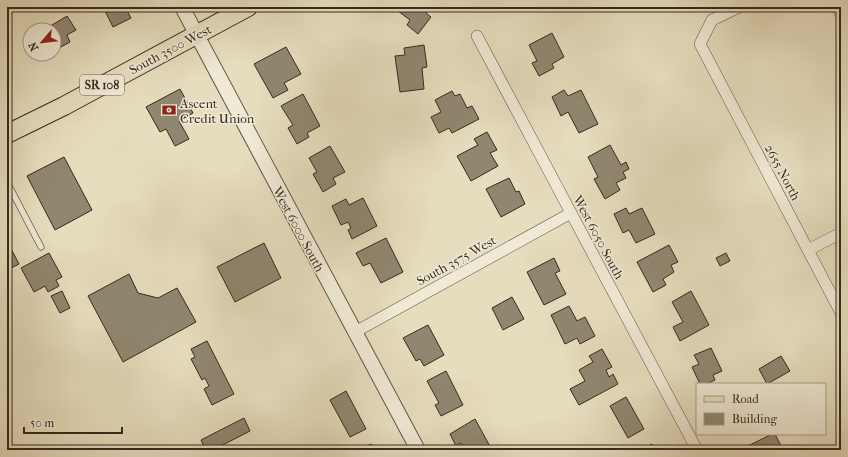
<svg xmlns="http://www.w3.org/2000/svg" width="848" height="457" font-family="'IM FELL French Canon',serif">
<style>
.building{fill:#908771;stroke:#332a1e}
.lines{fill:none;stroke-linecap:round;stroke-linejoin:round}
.service-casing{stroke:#605746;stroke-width:7}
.minor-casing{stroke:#605746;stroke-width:12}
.tertiary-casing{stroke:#605746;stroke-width:16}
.primary-casing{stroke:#332a1e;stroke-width:20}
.service{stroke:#efe9d5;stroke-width:5.5}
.minor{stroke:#efe9d5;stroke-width:11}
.tertiary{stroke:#efe9d5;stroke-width:14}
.primary{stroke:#e6ddbe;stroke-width:18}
.labels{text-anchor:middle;stroke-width:3;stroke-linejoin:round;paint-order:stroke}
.shield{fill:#efe9d5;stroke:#6b6355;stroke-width:1}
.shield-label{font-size:12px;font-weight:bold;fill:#332a1e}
.street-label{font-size:13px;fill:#332a1e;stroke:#efe9d5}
.poi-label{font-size:13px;fill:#332a1e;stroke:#efe9d5;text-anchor:start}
</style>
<rect width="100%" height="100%" fill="#e6ddbe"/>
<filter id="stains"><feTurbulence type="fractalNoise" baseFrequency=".005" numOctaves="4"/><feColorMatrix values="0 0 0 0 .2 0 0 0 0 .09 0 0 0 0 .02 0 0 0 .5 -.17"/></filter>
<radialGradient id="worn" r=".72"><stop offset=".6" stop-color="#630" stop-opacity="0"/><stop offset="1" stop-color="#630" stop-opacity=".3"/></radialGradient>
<!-- building -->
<path class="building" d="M103,7h22l6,11 -18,9z
M401,7h30l-5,6 5,4 -13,17 -11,-9 3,-5 -12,-9z
M67,16l9,14 -9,5 3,7 -11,6 -5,-8v-10h-6l-1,-2z
M552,33l12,24 -12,7 2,4 -15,8 -7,-13 5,-2 -8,-16z
M424,45l3,22 -5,1 2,21 -24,3 -5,-36 10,-1 -1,-7z
M286,47l15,27 -17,9 4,7 -15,8 -19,-34z
M180,89l13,24 -14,8 10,18 -14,7 -9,-17 -6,3 -14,-25z
M564,90l4,6 13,-6 17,34 -19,9 -11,-21 -7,4 -9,-19z
M452,91l3,5 5,-2 7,14 5,-2 7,13 -27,14 -3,-5 -10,5 -8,-16 10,-5 -6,-12z
M303,94l17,32 -13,7 2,4 -12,7 -9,-16 5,-3 -12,-19z
M487,132l10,18 -7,3 8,13 -27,15 -14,-25 21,-11 -4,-6z
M610,145l11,20 5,-3 3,7 -6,3 3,6 -10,5 4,7 -15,9 -11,-20 4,-2 -10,-20z
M330,146l15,26 -12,6 3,6 -13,8 -10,-18 4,-2 -8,-14z
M64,157l28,53 -37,20 -28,-54z
M509,178l7,14 3,-1 6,13 -24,13 -15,-28z
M363,198l14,28 -25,13 -4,-9 3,-2 -3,-6 -7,3 -9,-19 14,-7 3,6z
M626,208l3,6 13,-6 13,26 -19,9 -7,-13 -6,3 -9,-19z
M386,238l17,34 -22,11 -11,-20 -7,3 -7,-13z
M7,241l12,23 -12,6z
M264,243l17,35 -46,24 -18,-35z
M669,245l9,17 -7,3 3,7 -11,7 3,6 -13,7 -16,-30z
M49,253l13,24 -6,3 3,6 -11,6 -3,-6 -11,6 -13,-24z
M726,253l4,8 -10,5 -4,-8z
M554,258l6,13 -5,2 11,21 -22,11 -17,-33z
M129,274l9,19 20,5 19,-10 19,34 -73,40 -35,-66z
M62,291l8,17 -10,5 -9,-17z
M691,291l18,34 -29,16 -7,-14 10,-5 -11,-20z
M512,297l12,22 -21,11 -11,-22z
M569,306l8,15 8,-4 10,19 -15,8 -3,-6 -12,6 -14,-29z
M428,325l16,30 -20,11 -4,-7 -4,2 -13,-23z
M207,341l27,53 -22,11 -8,-16 5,-3 -4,-8 -3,2 -11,-21 4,-2 -4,-8z
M711,348l11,23 -9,4 2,5 -9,4h-6l-8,-17 7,-3 -5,-9z
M602,349l10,18 -6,3 3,7 4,-3 5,10 -39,21 -9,-16 15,-8 -6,-11 14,-8 -4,-6z
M781,356l9,15 -23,13 -8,-15z
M446,371l17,34 -22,11 -6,-11 4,-2 -12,-22z
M346,391l20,38 -16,8 -20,-37z
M626,397l18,32 -16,9 -18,-32z
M244,418l6,13 -37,19h-7l-5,-10z
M475,419l17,31h-28l-3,-7 -5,3 -6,-12z
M772,434h3l7,14 -4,2h-33l-1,-2z
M371,444l3,6h-14z
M652,444l3,6h-14z"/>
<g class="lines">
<defs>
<path id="service" d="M7,182l34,65"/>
<path id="minor" d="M739,7l-27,13 -12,24 141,269
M837,7l4,7
M477,36l220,414
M808,250l33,-17
M355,332l216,-119"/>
<path id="tertiary" d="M182,7l236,443"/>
<path id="primary" d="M7,134l57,-28 184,-99"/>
</defs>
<!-- service casing -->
<use href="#service" class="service-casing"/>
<!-- minor casing -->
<use href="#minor" class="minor-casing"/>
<!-- tertiary casing -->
<use href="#tertiary" class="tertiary-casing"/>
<!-- primary casing -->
<use href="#primary" class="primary-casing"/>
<!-- service -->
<use href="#service" class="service"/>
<!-- minor -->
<use href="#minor" class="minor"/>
<!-- tertiary -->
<use href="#tertiary" class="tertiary"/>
<!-- primary -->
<use href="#primary" class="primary"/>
</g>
<!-- icons -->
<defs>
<symbol id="bank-bare" viewBox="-9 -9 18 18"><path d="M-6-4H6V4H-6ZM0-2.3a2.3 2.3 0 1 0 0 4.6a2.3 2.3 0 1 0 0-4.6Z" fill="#8f2418" stroke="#efe9d5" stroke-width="2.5" paint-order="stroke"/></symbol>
</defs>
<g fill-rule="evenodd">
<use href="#bank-bare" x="159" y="100" width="20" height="20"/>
</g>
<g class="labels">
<!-- shield labels -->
<rect class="shield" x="80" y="75" width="44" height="20" rx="3"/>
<g class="shield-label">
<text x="102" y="89">SR 108</text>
</g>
<!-- street labels -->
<g class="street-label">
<text transform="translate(170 49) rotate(-28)" y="5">South 3500 West</text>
<text transform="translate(783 172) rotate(62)" y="5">2655 North</text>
<text transform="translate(299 229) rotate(62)" y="5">West 6000 South</text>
<text transform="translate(599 237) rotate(62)" y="5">West 6050 South</text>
<text transform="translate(456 260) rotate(-29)" y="5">South 3575 West</text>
</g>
<!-- poi labels -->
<g class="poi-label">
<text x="180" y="108">Ascent<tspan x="180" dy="15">Credit Union</tspan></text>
</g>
</g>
<!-- margin -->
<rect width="848" height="457" fill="none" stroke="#e6ddbe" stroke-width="24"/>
<rect x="8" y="8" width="832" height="441" fill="none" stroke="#332a1e" stroke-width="2"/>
<rect x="12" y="12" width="824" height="433" fill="none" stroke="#332a1e"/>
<!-- legend -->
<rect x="696" y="383" width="130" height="52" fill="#efe9d5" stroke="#a49d8c"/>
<rect x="704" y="396" width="20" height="6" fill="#e6ddbe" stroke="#a49d8c"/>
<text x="732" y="403" font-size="12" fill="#332a1e">Road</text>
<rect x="704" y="413" width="20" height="12" fill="#908771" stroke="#a49d8c"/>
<text x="732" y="423" font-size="12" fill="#332a1e">Building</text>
<!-- north arrow -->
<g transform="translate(42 42) rotate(242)"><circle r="19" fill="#efe9d5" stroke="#a49d8c"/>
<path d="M0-3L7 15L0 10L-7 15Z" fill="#8f2418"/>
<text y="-6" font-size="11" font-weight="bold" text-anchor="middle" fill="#332a1e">N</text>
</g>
<!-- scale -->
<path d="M24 427v6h98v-6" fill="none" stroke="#332a1e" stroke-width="2"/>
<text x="30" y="427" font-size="12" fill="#332a1e" stroke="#efe9d5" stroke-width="3" paint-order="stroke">50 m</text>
<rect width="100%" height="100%" filter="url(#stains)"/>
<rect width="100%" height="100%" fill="url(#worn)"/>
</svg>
